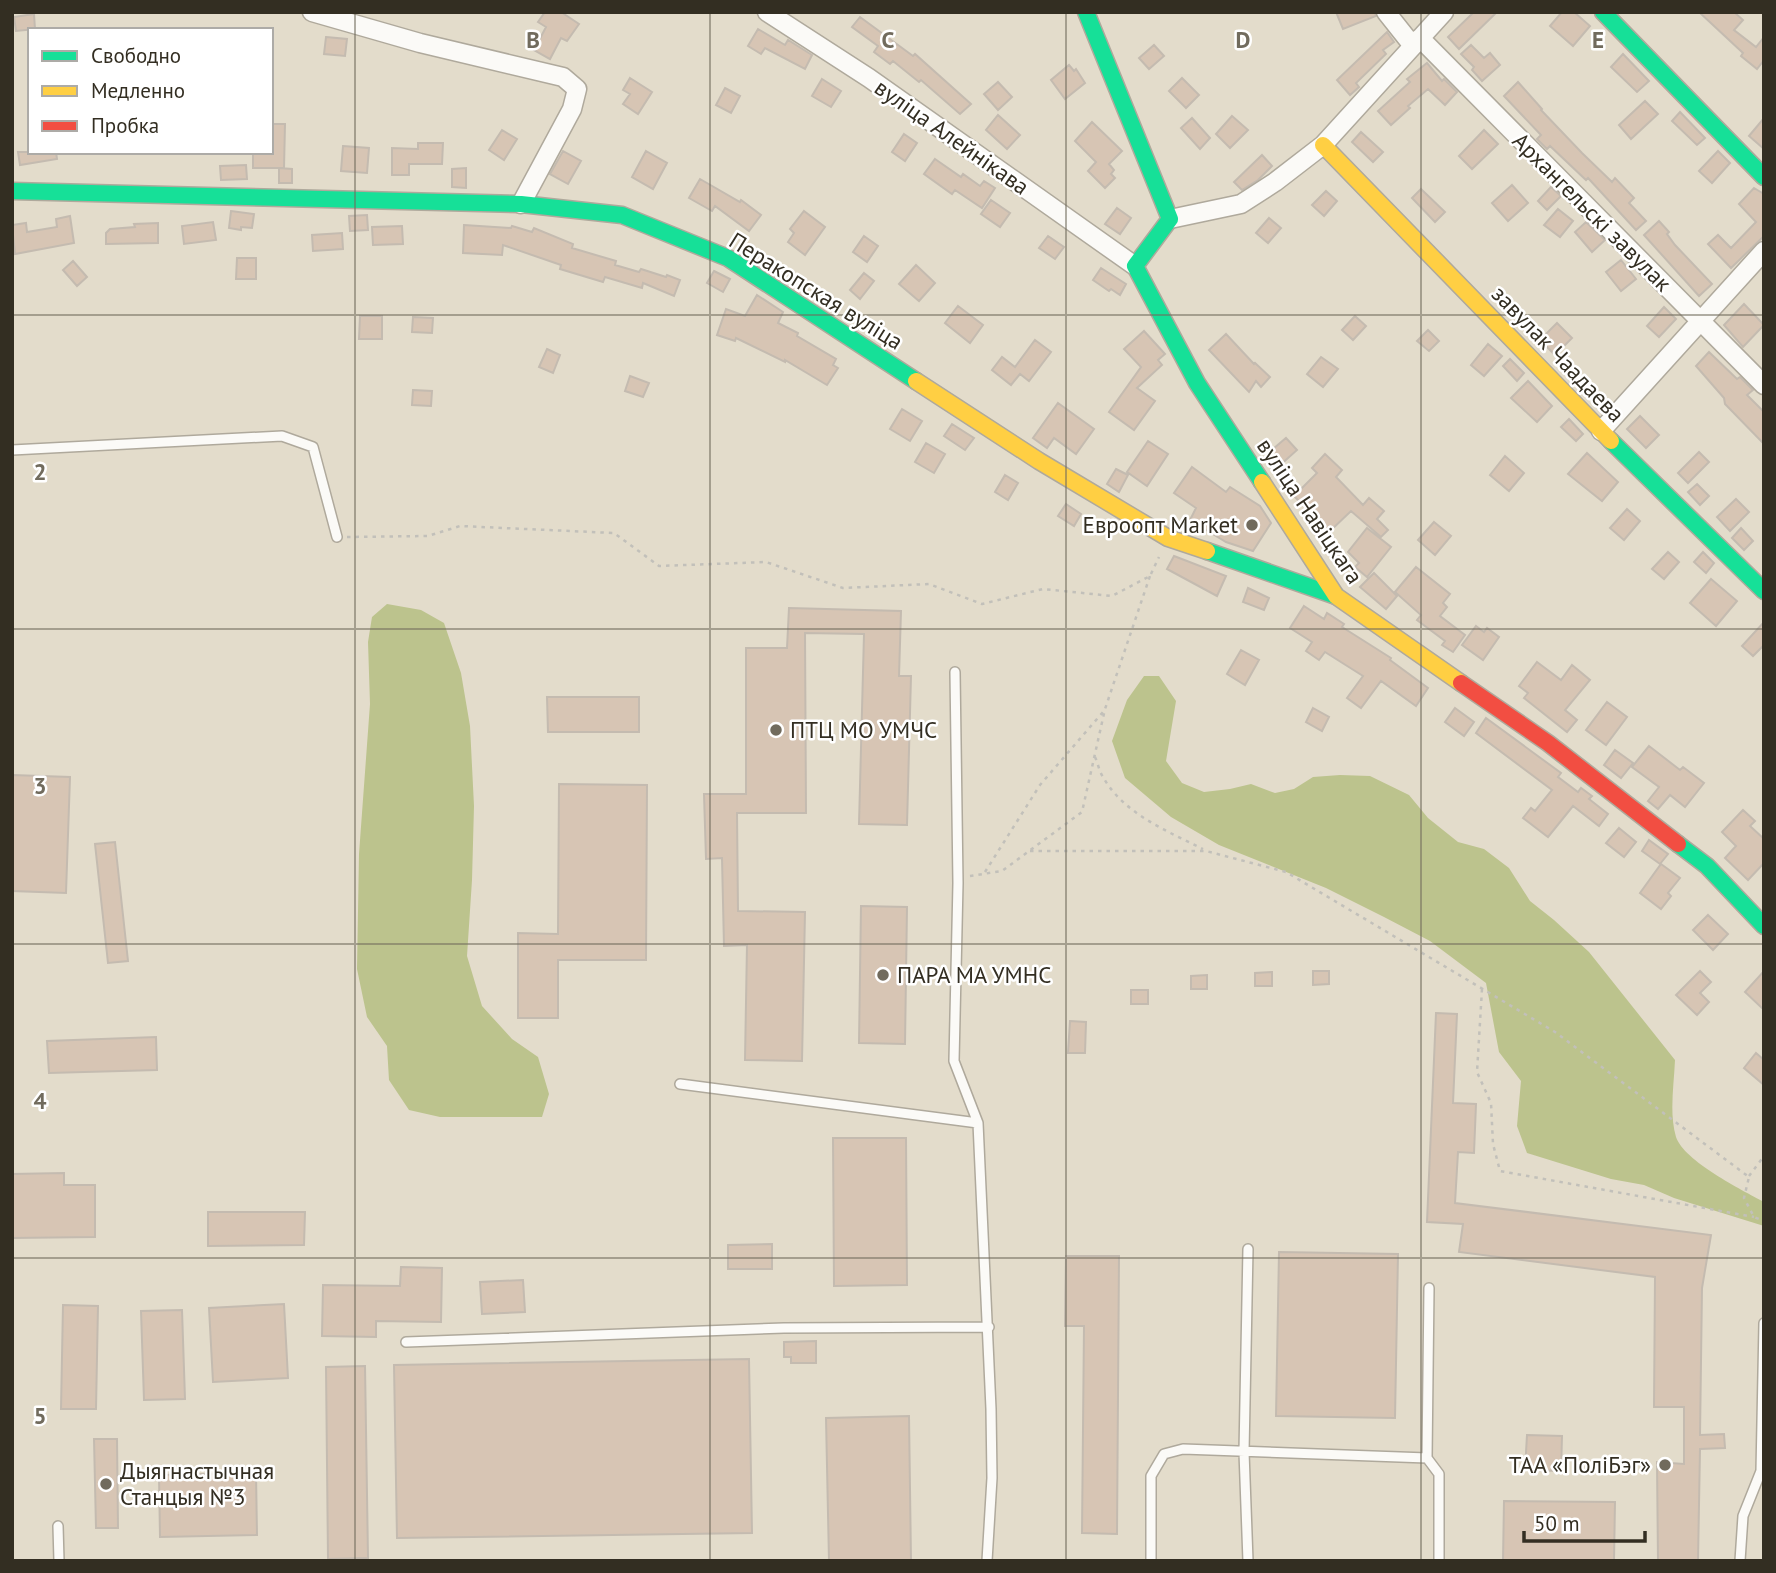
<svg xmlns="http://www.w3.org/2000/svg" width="1776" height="1573" font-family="'PT Sans',sans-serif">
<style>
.forest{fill:#bcc38d}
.building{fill:#d7c5b4;stroke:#c4bbb0;stroke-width:2}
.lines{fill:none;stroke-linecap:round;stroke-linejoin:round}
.lane-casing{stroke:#afa99c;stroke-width:12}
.street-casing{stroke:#afa99c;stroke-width:21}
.fast-casing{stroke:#afa99c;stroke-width:19}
.slow-casing{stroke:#afa99c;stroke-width:19}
.jam-casing{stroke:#afa99c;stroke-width:19}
.path{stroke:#c2c0ba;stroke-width:2.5;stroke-dasharray:3.5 5;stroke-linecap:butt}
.lane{stroke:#fbfaf7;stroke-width:9}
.street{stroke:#fbfaf7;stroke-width:18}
.fast{stroke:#16e098;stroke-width:16}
.slow{stroke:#ffcf43;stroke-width:16}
.jam{stroke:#f24e42;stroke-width:16}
.grid{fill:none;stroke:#716b5d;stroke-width:2;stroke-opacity:0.55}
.poi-dot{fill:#716b5d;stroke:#fff;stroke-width:2.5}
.labels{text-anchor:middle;stroke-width:5;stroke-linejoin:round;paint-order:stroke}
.street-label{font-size:23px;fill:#332e22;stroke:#fff}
.poi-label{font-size:23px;fill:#332e22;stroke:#fff;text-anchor:start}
.grid-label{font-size:23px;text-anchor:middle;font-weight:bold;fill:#716b5d;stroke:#fff;stroke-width:5;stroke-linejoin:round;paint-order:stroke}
</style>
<rect width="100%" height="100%" fill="#e3dccb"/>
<!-- forest -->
<path class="forest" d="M387,604l34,6 23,13 17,50 9,53 4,80 -2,74 -5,76 15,50 30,33 26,18 11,37 -7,23h-102l-31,-7 -20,-30 -2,-34 -20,-29 -10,-48 2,-115 11,-150 -2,-62 4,-25z
M1144,676h15l17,25 -10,60 16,22 22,9 26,-3 21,-5 24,9 19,-4 19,-12 27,-2 30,1 39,19 19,23 30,24 26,7 25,19 21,33 24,19 35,32 86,108c-1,25 -6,53 1,77 8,24 66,53 88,65v24l-90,-28 -30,-13 -33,-6 -84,-26 -10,-27 4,-45 -22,-29 -13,-69 -56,-42 -46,-24 -58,-29 -107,-43 -48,-28 -46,-39 -13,-37 15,-41z"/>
<!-- building -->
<path class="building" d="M545,12h16l18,12 -12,17 -6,-3 -11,21 -16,-9 12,-23 -8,-5z
M1336,12h39l1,4 -33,13z
M1474,12h23l-38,37 -11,-12z
M1562,12h12l16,14 -17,20 -23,-20z
M1699,12h35l9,8 -9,10 22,17 8,-10v23l-7,9 -16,-13 2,-3z
M34,14l1,15 -19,2 -2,-14z
M860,17l53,39 2,-2 56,50 -11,10 -39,-34 -2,2 -26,-21 -3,3 -16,-12 4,-6 -26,-19z
M758,29l27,16 3,-5 24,15 -7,14 -40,-21 -4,6 -13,-8z
M1387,32l7,10 -11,8 3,4 -30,29 3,4 -9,8 -13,-15z
M326,37l21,2 -2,17 -21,-2z
M1154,45l10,11 -15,13 -10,-11z
M1471,45l13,13 6,-5 10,12 -18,16 -10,-11 2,-3 -13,-13z
M1623,54l26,27 -12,11 -26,-25z
M1427,63l15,18 2,-2 13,13 -12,13 -17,-16 -20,17 2,2 -19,17 -13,-14 32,-29 -3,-3z
M1069,65l5,6 2,-2 9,14 -20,16 -14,-19z
M630,78l22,14 -14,22 -15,-10 7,-10 -7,-4z
M1182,78l17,17 -13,13 -17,-17z
M822,79l19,12 -10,16 -19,-11z
M998,82l14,15 -14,13 -14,-16z
M1518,82l24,27 -1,1 41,43 30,29 3,-4 19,20 -5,5 17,18 -10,9 -48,-52 -2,2 -36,-34 -3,3 -10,-10 4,-4 -37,-39z
M725,88l15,8 -9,17 -15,-8z
M1645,101l13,13 -27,25 -12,-14z
M1680,112l25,26 -8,7 -25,-24z
M998,115l22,20 -13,14 -21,-19z
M1232,116l16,14 -18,18 -14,-14z
M1192,118l18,20 -10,11 -19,-21z
M1764,118v31l-15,-13z
M1092,122l30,29 -13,13 5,6 -3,4 4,4 -10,10 -17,-17 8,-9 -21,-21z
M271,124h14l-1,44h-31v-16h18z
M502,130l15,9 -13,21 -15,-10z
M1484,130l14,14 -26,25 -13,-13z
M1361,132l22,20 -10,10 -21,-20z
M904,134l13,9 -12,18 -13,-9z
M418,143h25l-1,21h-33v11h-17v-27l26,1z
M343,146l26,2 -2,25 -26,-2z
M563,151l18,10 -13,23 -18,-10z
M646,151l21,12 -14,26 -21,-12z
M1718,151l12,12 -18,20 -13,-12z
M18,152h38l1,7 -37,6z
M1262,155l10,11 -14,14 -16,10 -8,-8z
M935,159l26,18 2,-3 17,12 4,-5 11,7 -13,20 -27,-18 -3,4 -28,-20z
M246,165l1,14 -26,1 -1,-14z
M279,168l13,1v14h-13z
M466,168v20l-14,-1v-18z
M700,179l40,23 1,-2 20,15 -12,16 -34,-25 -3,5 -23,-13z
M1512,185l16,18 -20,18 -16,-18z
M1551,187l10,9 -14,14 -9,-9z
M1754,188l10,6v42l-33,32 -23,-24 10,-9 13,13 25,-26 -17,-18z
M1421,189l24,23 -10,10 -23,-24z
M1326,191l11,10 -13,15 -12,-11z
M991,200l19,13 -10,14 -19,-13z
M1117,208l14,10 -11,16 -15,-10z
M1558,209l15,12 -13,16 -16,-12z
M231,211l23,3 -2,14 -11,-1v3l-12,-2z
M804,211l21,16 -20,28 -17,-13 6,-9 -4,-4z
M367,215l1,15 -18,1 -1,-15z
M70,216l4,27 -59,11 -3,-29 14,-2 1,9 30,-5 -1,-8z
M1269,218l12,10 -13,15 -12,-10z
M1659,221l10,11 -2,2 8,11 37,39 -13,12 -55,-61z
M213,222l3,18 -32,4 -2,-18z
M1586,222l19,18 -13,12 -17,-20z
M158,223v20l-52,1v-11l4,-4 25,-2 -1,-3z
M464,225l47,3 1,-2 20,6 2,-4 39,16 -1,4 44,13 -1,4 24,7 2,-3 25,8 1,-2 13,5 -6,16 -31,-13 -1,5 -37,-11 -2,5 -43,-13 1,-4 -58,-20 -1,10 -39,-2z
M402,226l1,18 -30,1 -1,-18z
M342,233l1,16 -30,2 -1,-16z
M864,236l14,10 -11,16 -14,-10z
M1048,236l16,11 -9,12 -16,-11z
M237,258h19v21h-20z
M1621,260l15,19 -15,12 -15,-19z
M73,261l14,16 -10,9 -14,-16z
M916,265l19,18 -16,18 -20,-17z
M1101,268l25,16 -6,11 -9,-6 -2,2 -16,-11z
M714,271l16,8 -7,13 -16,-9z
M864,273l10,8 -14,18 -10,-9z
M757,295l26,17 -5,11 20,10 -1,3 39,23 -3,6 5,3 -11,17 -42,-25v2l-49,-24 -1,3 -18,-6 9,-26 19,7z
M1744,304l20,21 -21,22 -19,-22z
M958,306l25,19 -13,18 -25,-20z
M1664,307l12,12 -17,18 -12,-11z
M360,316h22v23h-23z
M1355,316l11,10 -13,14 -11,-10z
M413,317l20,1 -1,15 -20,-1z
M1557,323l15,15 -17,17 -15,-15z
M1428,330l11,11 -10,10 -12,-10z
M1144,331l21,23 -7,6 4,5 -25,23 18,13 -21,29 -25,-18 32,-45 -17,-18z
M1226,334l28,30 1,-1 15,14 -9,10 -5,-6 -7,11 -40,-42z
M1035,340l16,12 -22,29 -9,-7 -9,11 -19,-15 10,-13 13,10z
M1488,344l14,12 -18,20 -13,-11z
M547,349l13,6 -7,18 -14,-6z
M1709,352l28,27 3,-2 13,13 -6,5 17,17v32l-39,-40 -1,-6 -28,-32z
M1321,357l17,12 -15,18 -16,-13z
M1510,359l14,14 -7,8 -14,-15z
M630,376l19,7 -6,14 -18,-6z
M1528,381l24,25 -15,16 -26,-24z
M413,390l19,1 -1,15 -19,-1z
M1058,403l36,26 -18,25 -22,-16 -7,10 -14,-10z
M902,409l20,12 -12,20 -20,-12z
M1640,416l19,19 -13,13 -19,-19z
M1569,419l14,15 -7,7 -15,-14z
M952,424l22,14 -9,12 -21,-14z
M1286,438l11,12 -19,17 -11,-13z
M1148,441l20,13 -21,32 -20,-14z
M926,443l19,11 -11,19 -19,-11z
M1699,452l10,10 -21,21 -10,-10z
M1587,453l31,29 -16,19 -34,-27z
M1325,454l17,16 -6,7 27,28 6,-7 15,13 -7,8 11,11 -7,7 -30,-26 -22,21 -35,-36 23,-23 -5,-5z
M1505,456l19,17 -15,18 -19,-16z
M1192,467l34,25 4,-5 30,19 11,17 -18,28 -27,-9 -36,-22 6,-12 -22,-15z
M1116,469l12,6 -9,17 -12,-8z
M1005,475l13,8 -10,17 -13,-8z
M1697,484l12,12 -9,9 -12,-13z
M1736,499l13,13 -19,19 -13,-14z
M1066,504l15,10 -7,12 -16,-10z
M1627,509l13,12 -16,19 -14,-12z
M1434,522l17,14 -16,19 -17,-15z
M1367,528l24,19 -24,30 -12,-10 4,-4 -11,-11z
M1741,528l12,13 -9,9 -12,-12z
M1668,552l11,10 -15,17 -12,-10z
M1703,552l11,11 -8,10 -12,-11z
M1174,556l52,20 -9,20 -50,-27z
M1416,567l34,27 -7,9 4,4 -7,9 25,19 -12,17 -11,-7 3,-4 -28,-21 4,-5 -26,-23z
M1374,573l23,23 -11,13 -26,-22z
M1711,579l26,22 -21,25 -26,-23z
M1248,588l21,10 -5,12 -21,-8z
M1304,606l20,13 3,-6 17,11 -2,3 49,31 -1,2 38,28 -12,18 -35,-25 -20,27 -14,-10 16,-22 -38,-24 -6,8 -13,-9 6,-9 -22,-14z
M789,608l112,3 -2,65h12l-4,149 -48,-1 5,-190 -59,-1 1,180h-69l1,98 67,1 -3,149 -57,-1 2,-115 -23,1 -2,-88 -16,1 -2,-65h42v-146h41z
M1764,622v23l-11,11 -11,-10z
M1476,626l8,6 3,-4 12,9 -16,23 -21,-15z
M1241,650l18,10 -14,25 -18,-11z
M1537,662l24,18 11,-15 18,15 -25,30 12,10 -10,12 -43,-34 4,-5 -9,-7z
M547,697h92v35h-91z
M1607,702l20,15 -21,28 -20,-15z
M1313,708l16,9 -7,14 -16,-9z
M1455,708l19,14 -10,14 -19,-14z
M1486,718l75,55 -3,4 20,15 3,-4 11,8 -3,3 19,15 -9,12 -26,-20 -25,31 -25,-19 8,-10 4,3 17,-21 -76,-57z
M1649,746l31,24 3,-3 21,16 -19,24 -15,-12 -12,14 -10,-8 11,-14 -27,-20z
M1615,750l18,13 -12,15 -17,-13z
M12,775l58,2 -4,116 -54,-2z
M559,784l88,1 -1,175h-88v58h-40v-85l40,1z
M1743,810l12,11 -5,5 14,13v24l-16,17 -23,-22 11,-12 -14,-14z
M1619,828l17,14 -12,15 -18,-14z
M1649,840l19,14 -8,10 -18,-13z
M115,842l13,119 -20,2 -13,-119z
M1661,864l19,14 -12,15 3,3 -10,13 -21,-16z
M861,906l46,1 -2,137 -46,-1z
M1708,915l20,19 -15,16 -20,-20z
M1313,971h16v13l-16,1z
M1700,971l11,11 -11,11 9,9 -12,13 -21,-20z
M1764,971v39l-19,-18z
M1272,972v14h-17v-13z
M1207,975v14h-16v-13z
M1131,990h17v14h-17z
M1436,1013l21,1 -4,89 23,1 -2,49 -16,-1 -3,51 256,32 -9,53 -2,147 24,-1 1,14 -25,1 -2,112h-40l-1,-99 27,2v-57h-30l1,-130 -196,-25 4,-28 -36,-2z
M1070,1021l16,1 -1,31h-17z
M156,1037l1,33 -108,3 -2,-32z
M1756,1053l8,7v25l-20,-17z
M833,1138h73l1,147 -73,1z
M64,1173v12h31v52l-83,1v-64z
M208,1212h97l-1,33 -96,1z
M772,1244v25h-44v-24z
M1279,1252l119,2 -3,164 -119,-2z
M1066,1256h53l-2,278 -35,-1 2,-207h-19z
M401,1267l41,1 -1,54 -65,-1v16l-54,-1 1,-51 77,1z
M523,1280l2,32 -43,2 -2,-32z
M284,1304l4,74 -75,4 -4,-74z
M63,1305l35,1 -2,103h-35z
M182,1310l3,89 -41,1 -3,-89z
M816,1341v22h-25v-6h-7v-15z
M749,1359l3,174 -355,5 -3,-173z
M365,1366l3,192 -40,1 -2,-192z
M909,1416l2,145h-82l-3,-143z
M1527,1435l35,1 -1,35 -36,-1z
M94,1439h23l1,89h-22z
M256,1473l1,62 -97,2 -1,-62z
M1504,1501l111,1 -1,59h-111z"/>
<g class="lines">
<defs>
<path id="lane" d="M12,450l270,-14 31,11 24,90
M955,672l3,211 -4,178 24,62 13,286 1,69 -5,83
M680,1084l298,39
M1248,1249l-4,203 4,109
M406,1342l378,-14 205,-1
M1427,1458l2,-170
M58,1526l1,35
M1151,1561v-85l13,-22 19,-5 244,9 12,16v87
M1740,1561l3,-45 18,-45 3,-148"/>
<path id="street" d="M312,12l108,31 143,34 14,12 -5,20 -51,95
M767,12l102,66 266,188
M1386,12l27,34
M1420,38l344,347
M1170,219l71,-15 34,-22 48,-37 121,-133
M1601,431l163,-180"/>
<path id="fast" d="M1086,12l84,207 -35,47 62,117 65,99
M1603,12l161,165
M12,191l509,13 101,11 106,43 188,123
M1611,441l153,150
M1207,551l129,45
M1678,844l29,22 57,60"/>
<path id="slow" d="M1323,145l288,296
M916,381l123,80 129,77 39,13
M1262,482l74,114 125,87"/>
<path id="jam" d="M1461,683l87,60 130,101"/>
</defs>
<!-- lane casing -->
<use href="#lane" class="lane-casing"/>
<!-- street casing -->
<use href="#street" class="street-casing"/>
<!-- fast casing -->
<use href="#fast" class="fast-casing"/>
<!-- slow casing -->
<use href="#slow" class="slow-casing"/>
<!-- jam casing -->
<use href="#jam" class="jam-casing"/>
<!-- path -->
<path class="path" d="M347,537l81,-1 32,-10 154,7 45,33 107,-4 77,26 86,-4 53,20 61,-15 69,7 38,-20 9,-19
M1095,757c3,6 4,14 8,20 21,37 64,54 100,72
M1030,851h176l80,21 269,160 194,145 -5,21 10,19 10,4
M985,872l55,-87 63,-73
M970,876l32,-5 80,-59 23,-103 45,-133
M1482,989l-5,83 14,31 2,41 7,27 254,46
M1749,1176l15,-20"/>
<!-- lane -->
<use href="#lane" class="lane"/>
<!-- street -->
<use href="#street" class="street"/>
<!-- fast -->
<use href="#fast" class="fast"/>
<!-- slow -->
<use href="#slow" class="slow"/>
<!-- jam -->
<use href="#jam" class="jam"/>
</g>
<!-- grid -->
<path class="grid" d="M355,12v1549M710,12v1549M1066,12v1549M1421,12v1549M12,315h1752M12,629h1752M12,944h1752M12,1258h1752"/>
<!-- markers -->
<g class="poi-dot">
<circle cx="1252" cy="525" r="7"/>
<circle cx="776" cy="730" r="7"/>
<circle cx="883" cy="975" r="7"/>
<circle cx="1665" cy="1465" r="7"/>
<circle cx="106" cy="1484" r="7"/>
</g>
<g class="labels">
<!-- street labels -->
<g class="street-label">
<text transform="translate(952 137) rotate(35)" y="8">вуліца Алейнікава</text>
<text transform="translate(1592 212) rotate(45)" y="8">Архангельскі завулак</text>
<text transform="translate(816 291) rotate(32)" y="8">Перакопская вуліца</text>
<text transform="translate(1558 354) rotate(46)" y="8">завулак Чаадаева</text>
<text transform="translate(1310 511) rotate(56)" y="8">вуліца Навіцкага</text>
</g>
<!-- poi labels -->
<g class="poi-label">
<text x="1238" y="533" text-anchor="end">Евроопт Market</text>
<text x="790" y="738">ПТЦ МО УМЧС</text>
<text x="897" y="983">ПАРА МА УМНС</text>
<text x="1651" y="1473" text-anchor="end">ТАА «ПоліБэг»</text>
<text x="120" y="1479">Дыягнастычная<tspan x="120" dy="26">Станцыя №3</tspan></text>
</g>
</g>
<g class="grid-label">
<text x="533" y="48">B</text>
<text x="888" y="48">C</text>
<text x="1243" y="48">D</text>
<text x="1598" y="48">E</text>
<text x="40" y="480">2</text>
<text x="40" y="794">3</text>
<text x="40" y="1109">4</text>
<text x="40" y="1424">5</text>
</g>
<!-- border -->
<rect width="1776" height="1573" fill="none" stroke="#332e22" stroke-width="28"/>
<!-- legend -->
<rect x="28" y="28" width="245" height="126" fill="#ffffff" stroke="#adaba7" stroke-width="2"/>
<rect x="42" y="51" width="35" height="10" fill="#16e098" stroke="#adaba7" stroke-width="2"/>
<text x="91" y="63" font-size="21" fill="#332e22">Свободно</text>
<rect x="42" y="86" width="35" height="10" fill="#ffcf43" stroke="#adaba7" stroke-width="2"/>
<text x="91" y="98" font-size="21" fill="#332e22">Медленно</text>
<rect x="42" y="121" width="35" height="10" fill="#f24e42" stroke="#adaba7" stroke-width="2"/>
<text x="91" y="133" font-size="21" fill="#332e22">Пробка</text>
<!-- scale -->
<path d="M1524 1531v10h121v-10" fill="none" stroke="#332e22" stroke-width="3.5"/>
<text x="1534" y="1531" font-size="21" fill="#332e22" stroke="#ffffff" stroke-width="5" paint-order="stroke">50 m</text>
</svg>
